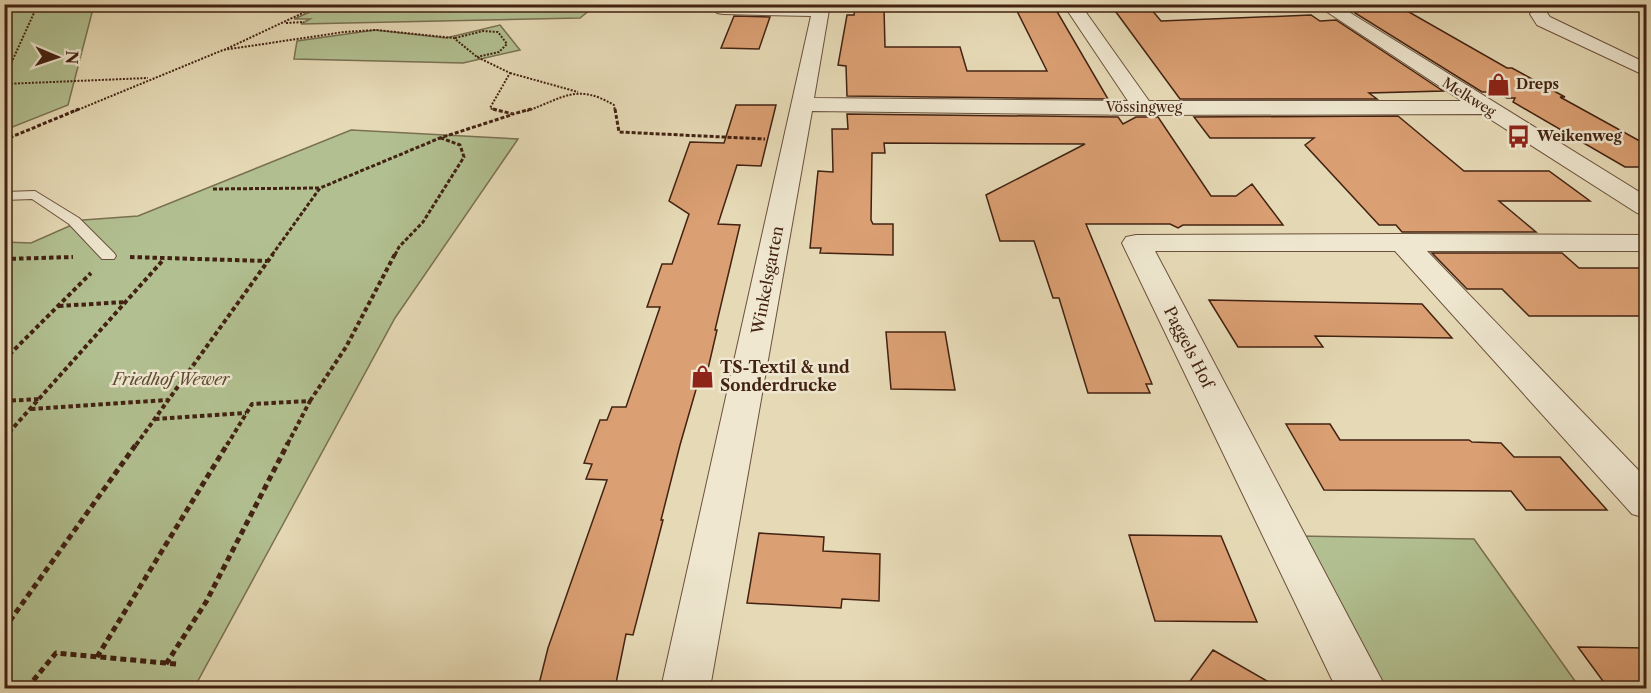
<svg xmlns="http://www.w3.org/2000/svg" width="1651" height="693" font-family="'Libre Caslon Text',serif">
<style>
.green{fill:#b2c091;stroke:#7a7152;stroke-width:1.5}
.building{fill:#da9f72;stroke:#422212;stroke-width:1.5}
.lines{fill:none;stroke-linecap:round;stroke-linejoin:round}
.lane-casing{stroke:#6b503b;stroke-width:2}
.street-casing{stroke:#6b503b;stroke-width:2}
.path-far3{stroke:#422212;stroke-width:2;stroke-dasharray:2 1.5;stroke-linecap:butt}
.path-far2{stroke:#422212;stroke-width:3;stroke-dasharray:4 2;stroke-linecap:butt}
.path-far1{stroke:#422212;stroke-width:4;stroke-dasharray:4.5 3;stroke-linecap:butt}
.path{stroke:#422212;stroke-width:5;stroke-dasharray:6 4;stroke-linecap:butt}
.lane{fill:#efe7d0;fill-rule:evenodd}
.street{fill:#efe7d0;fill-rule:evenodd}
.labels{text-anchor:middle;stroke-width:5;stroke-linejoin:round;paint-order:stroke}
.far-poi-label{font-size:14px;font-weight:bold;fill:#422212;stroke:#efe7d0;text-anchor:start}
.far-street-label{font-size:14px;fill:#422212;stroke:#efe7d0}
.street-label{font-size:16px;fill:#422212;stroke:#efe7d0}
.poi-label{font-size:16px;font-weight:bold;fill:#422212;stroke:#efe7d0;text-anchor:start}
.park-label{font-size:16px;font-style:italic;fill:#5e4a32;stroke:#efe7d0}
</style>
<rect width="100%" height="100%" fill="#e6dab6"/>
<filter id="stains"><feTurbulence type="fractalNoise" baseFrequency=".00333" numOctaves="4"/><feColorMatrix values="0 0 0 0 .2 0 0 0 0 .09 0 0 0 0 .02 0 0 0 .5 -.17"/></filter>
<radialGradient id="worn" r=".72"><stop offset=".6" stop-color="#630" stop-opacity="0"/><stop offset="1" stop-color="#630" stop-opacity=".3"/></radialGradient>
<!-- green -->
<path class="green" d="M5,4l89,1 -26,100 -63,25z
M326,5h270l-16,13 -279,6 9,-5h-16z
M500,25l20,25 -57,13 -169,-4 3,-18 78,-11 71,8z
M351,130l167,9 -123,179 -201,370h-189v-446l26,1 52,-23 55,-4z
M1298,536l176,3 106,149h-203z"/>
<!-- building -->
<path class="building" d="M1368,4h27l112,64h5l53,29h-5l87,48v22h-22l-112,-65 2,-4h-8l-12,-6h-13l-127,-79z
M855,8h29l1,39h75l7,24h80l-31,-62 39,-1 53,91 -261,-3 -1,-30 -8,-1 9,-50h7z
M1113,8l38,1 10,12 150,-6 9,6 16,-1 107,71 -74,2 8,6h-197z
M734,16l36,1 -11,32 -38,-1z
M736,105h40l-15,61 -24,-1 -19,59 22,1 -25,105h2l-13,56h-7l-17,59 -19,75h2l-30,115 -7,-1 -11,54h-77l10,-40 59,-168 -21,-1 6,-15 -8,-1 16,-43h7l5,-13h14l34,-100h-13l15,-43h10l17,-50 -20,-13 21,-59 34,1z
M847,114l271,3 5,7 13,-7h22l53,79h25l16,-12 31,41h-100l-5,3 -8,-4h-84l66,160h-6l4,9h-62l-29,-95h-6l-19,-57h-34l-14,-46 99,-51 -201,-1 1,10h-13l-1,67 2,4h20v31l-73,-2 1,-5h-11l8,-77 15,1 -1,-43h16z
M1398,116l66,55h85l41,30h-91l37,31h-134l-6,-7h-17l-74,-80 9,-7h-104l-16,-21z
M1432,253h130l17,15h68v48h-118l-27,-27h-35z
M1209,300l213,4 30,34 -137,-2 8,11h-85z
M886,332h59l10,58 -64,-1z
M1286,424h44l10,16h129l3,2 29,1 13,14h46l47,53h-81l-15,-19 -187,-1z
M759,533l65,4 -1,14 57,3 -1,47 -37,-2 -1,9 -94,-5z
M1129,535l92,1 36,86 -102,-1z
M1578,647l69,1v40h-39z
M1213,650l66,38h-94z"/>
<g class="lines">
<defs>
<path id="lane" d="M35,191l44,27 35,35 2,3 -2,3h-12l-33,-35 -37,-25 -28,1v-8z"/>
<path id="street" d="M717,4h113l-16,94 314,3 -65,-97h17l69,97h313l-147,-97h21l310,192v19l-9,-2 -155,-99 -339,1 -331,-4 -102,577h-49l150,-672 -88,-2 -6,-1 -3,-4z
M1539,9l6,1 5,7 96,46v13l-109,-51 -7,-11 3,-4z
M1402,234l244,1v16h-219l219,227v40l-14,-4 -237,-263h-240l231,437h-50l-214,-445 4,-6 10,-2z"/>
</defs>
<!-- lane casing -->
<use href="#lane" class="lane-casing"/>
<!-- street casing -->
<use href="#street" class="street-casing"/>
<!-- path-far3 -->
<path class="path-far3" d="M286,23l18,-1
M455,38l28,-7 15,1 9,12 -8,8 -22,5
M224,50l98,-46
M510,73l68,19
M4,79l34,-75
M4,84l144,-6
M75,111l148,-61 121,-18 32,-2 78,8 23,19 33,16 -20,35 7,3
M527,111c36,-13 50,-28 87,-6l1,6"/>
<!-- path-far2 -->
<path class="path-far2" d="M493,109l20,5 18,-5
M615,109l4,23 146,7
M4,140l75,-31
M213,189l106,-1
M272,255l48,-67 120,-50 71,-23
M395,255l4,-8 24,-25 41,-65 -4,-12 -19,-7"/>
<!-- path-far1 -->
<path class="path-far1" d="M130,257l137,4
M4,259l69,-2
M59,306l67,-4
M4,360l87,-87
M4,401l36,-2
M310,401l36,-54 49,-93
M31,409l137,-9
M155,419l91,-6
M4,438l160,-179
M136,445l137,-191
M227,445l25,-41 58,-3 -23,44"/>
<!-- path -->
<path class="path" d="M4,629l133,-186
M97,657l131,-214
M166,664l40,-62 82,-159
M4,688h6
M27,688l29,-35 120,11"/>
<!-- lane -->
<use href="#lane" class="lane"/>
<!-- street -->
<use href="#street" class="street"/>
</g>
<!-- icons -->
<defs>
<symbol id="shop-bare" viewBox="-9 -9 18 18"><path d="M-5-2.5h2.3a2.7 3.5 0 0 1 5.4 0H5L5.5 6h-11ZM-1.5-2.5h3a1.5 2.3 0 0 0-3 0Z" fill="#8f2418" stroke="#efe7d0" stroke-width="2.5" paint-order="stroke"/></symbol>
<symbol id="bus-bare" viewBox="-9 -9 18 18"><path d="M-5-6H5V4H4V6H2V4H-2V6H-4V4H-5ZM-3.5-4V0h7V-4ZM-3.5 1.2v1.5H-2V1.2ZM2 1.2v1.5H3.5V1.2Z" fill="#8f2418" stroke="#efe7d0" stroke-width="2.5" paint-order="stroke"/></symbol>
</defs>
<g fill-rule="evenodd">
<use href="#shop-bare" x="1482" y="68" width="33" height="33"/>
<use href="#bus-bare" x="1502" y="120" width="33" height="33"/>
<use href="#shop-bare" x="686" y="360" width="33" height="33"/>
</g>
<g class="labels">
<!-- far-poi labels -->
<g class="far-poi-label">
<text x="1516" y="89">Dreps</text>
<text x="1537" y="141">Weikenweg</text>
</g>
<!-- far-street labels -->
<g class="far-street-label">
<text transform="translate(1469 97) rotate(32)" y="5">Melkweg</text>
<text x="1144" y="112">Vössingweg</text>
</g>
<!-- street labels -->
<g class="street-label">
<text transform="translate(767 280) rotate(-79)" y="6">Winkelsgarten</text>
<text transform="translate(1189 347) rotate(63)" y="6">Paggels Hof</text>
</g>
<!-- poi labels -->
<g class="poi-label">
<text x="720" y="373">TS-Textil &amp; und<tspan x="720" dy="18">Sonderdrucke</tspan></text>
</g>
<!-- park labels -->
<g class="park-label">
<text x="171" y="385">Friedhof Wewer</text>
</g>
</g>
<!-- margin -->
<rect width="1651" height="693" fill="none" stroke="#e6dab6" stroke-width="24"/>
<rect x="6" y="6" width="1639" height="681" fill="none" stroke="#422212" stroke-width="3"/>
<rect x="12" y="12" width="1627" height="669" fill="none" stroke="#422212" stroke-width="1.5"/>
<!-- north arrow -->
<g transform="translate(57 57) rotate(92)" stroke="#efe7d0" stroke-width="4.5" paint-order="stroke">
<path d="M0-4.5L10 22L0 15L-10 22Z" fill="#422212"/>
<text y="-9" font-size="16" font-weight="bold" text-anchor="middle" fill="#422212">N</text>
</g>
<rect width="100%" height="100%" filter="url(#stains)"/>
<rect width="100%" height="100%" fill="url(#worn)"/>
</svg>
